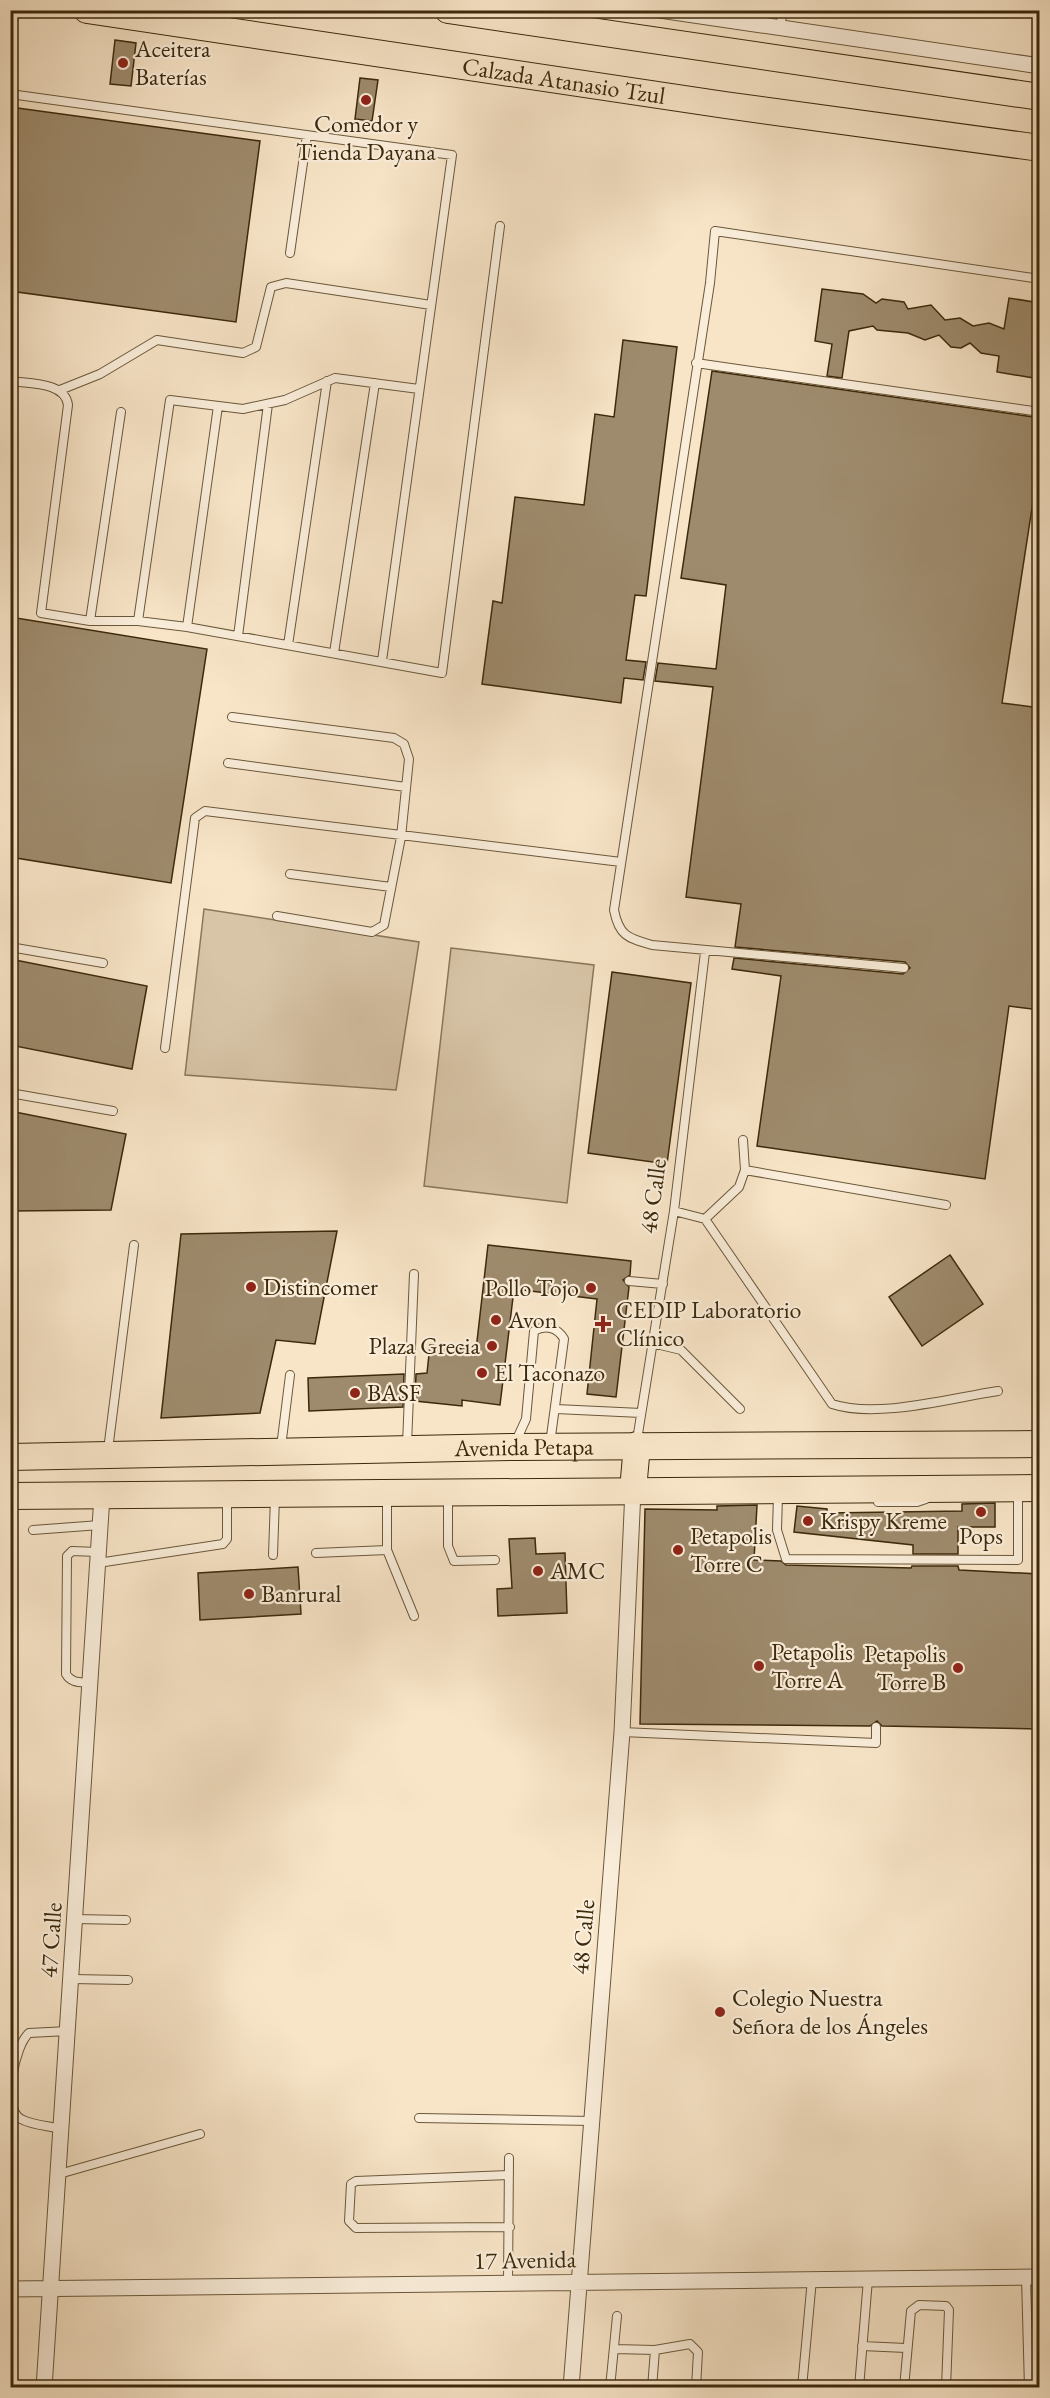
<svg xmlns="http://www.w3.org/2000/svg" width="1050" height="2398" font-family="'EB Garamond',serif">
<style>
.green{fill:#d8c5a8;stroke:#8a775a;stroke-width:1.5}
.building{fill:#9e8b6d;stroke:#3c290b;stroke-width:1.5}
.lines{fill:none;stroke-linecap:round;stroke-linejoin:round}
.service-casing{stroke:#6b583a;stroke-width:10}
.minor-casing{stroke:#6b583a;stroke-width:17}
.primary-casing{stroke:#3c290b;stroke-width:28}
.service{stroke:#faeedb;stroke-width:8}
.minor{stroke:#faeedb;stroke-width:15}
.primary{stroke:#f8e5c8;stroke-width:26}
.poi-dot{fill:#8f2418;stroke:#faeedb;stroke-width:2}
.labels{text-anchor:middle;stroke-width:4.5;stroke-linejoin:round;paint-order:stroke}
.poi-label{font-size:24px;fill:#3c290b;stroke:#faeedb;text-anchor:start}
.street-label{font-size:24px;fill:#3c290b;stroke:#faeedb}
</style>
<rect width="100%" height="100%" fill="#f8e5c8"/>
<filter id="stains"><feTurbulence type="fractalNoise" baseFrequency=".00333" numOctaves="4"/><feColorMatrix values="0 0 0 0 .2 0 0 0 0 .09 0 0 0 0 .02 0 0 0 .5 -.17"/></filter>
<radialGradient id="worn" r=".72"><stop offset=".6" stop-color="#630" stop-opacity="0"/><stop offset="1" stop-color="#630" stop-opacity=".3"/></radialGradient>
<!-- green -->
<path class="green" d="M204,909l215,33 -23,148 -211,-15z
M451,948l143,17 -27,238 -143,-17z"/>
<!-- building -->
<path class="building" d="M115,40l21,3 -5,43 -21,-2z
M360,78l18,2 -6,41 -17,-2z
M10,107l250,34 -24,181 -226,-31z
M822,289l41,5 13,9 6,-4 22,3 4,7 23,-4 14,15 15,-2 13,8 16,-3 15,6 5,-31 31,5v76l-43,-7 2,-16 -18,-3 -11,-10 -9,5 -10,-1 -12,-12 -14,5 -17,-7 -31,-3 -4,-4 -24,5 -7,47 -15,-2 5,-32 -17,-3z
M623,340l54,7 -31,249 -11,-1 -9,65 20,2 -3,18 -19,-2 -3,25 -139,-19 11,-83 9,2 13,-106 69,8 11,-91 19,3z
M712,371l328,47v38l-38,247 38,5v302l-31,-4 -24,173 -228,-33 24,-170 -49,-7 2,-11 169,16 7,-6 -5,-6 -170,-15 6,-43 -55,-7 27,-210 -58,-6 3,-18 58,6 10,-84 -45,-7z
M10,617l197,32 -36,234 -161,-26z
M10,959l137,27 -15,83 -122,-24z
M612,972l79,11 -24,181 -79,-11z
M10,1111l116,23 -15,76 -101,1z
M337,1231l-22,113 -39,-4 -16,73 -99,5 20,-184z
M488,1245l143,16 -1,14 -7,5 6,7 -13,110 -29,-3 10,-95 -83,-10 -14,116 -38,-5v6l-47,-5 1,-27 11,-1 3,-28 46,5z
M950,1255l33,49 -61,42 -33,-49z
M404,1374l-1,33 -94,4 -1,-33z
M995,1503v24h-37v27h-45v-9l-119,-13 3,-26 30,3v4l135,-2v-7z
M757,1505l-3,55 27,1 5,4 125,3 1,-2h46l1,4 81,4v155l-158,-3 -5,-5 -7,5 -230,-2 5,-215 72,1v-4z
M535,1538l1,16 29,-1 2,60 -69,3 -1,-27 15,-1 -3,-49z
M298,1567l3,47 -101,6 -2,-47z"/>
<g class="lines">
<defs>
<path id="service" d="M780,28l3,-18
M10,94l442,61 -70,506
M290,253l17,-118
M696,363l344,49
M10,381c20,3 55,1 58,24l-27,208 49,8 31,-209
M419,389l-84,-11 -50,22 -42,9 -73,-9 -32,221 49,6 255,46 58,-447
M60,390l40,-16 57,-34 86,13 13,-6 15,-60 15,-4 145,22
M90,621h48
M187,627l31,-221
M238,636l30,-232
M288,645l39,-264
M334,653l41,-270
M232,717l162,21 10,6 5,15 -8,78 -17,88 -12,7 -95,-16
M228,763l178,24
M290,874l101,13
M10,947l93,16
M904,968l-252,-23c-24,-7 -33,-9 -38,-35l96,-627 5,-52 325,48
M165,1048l30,-230 10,-7 416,51
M10,1093l103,18
M743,1140l2,30
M674,1211l31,8 127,185c45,15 119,-6 166,-13
M705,1219l34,-32 6,-17 201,35
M629,1281l34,3
M652,1343l29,7 59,59
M556,1409l85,4
M637,1440l37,-229 31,-259
M516,1441l10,-22 8,-88c12,-7 24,-3 30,8l-14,105
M407,1444l7,-170
M281,1447l9,-72
M108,1450l26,-205
M448,1495v51l6,15 41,-1
M778,1495l-1,35 9,29 232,1v-68
M387,1497v53l27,66
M878,1502h39l9,-3
M33,1530l67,-5
M316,1553l71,-3
M273,1555l2,-58
M98,1563l125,-19 4,-5v-40
M90,1683c-10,-1 -19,0 -24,-9l1,-118 5,-5 26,1
M622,1732l254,11v-16
M75,1919l51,1
M71,1979l57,1
M419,2118l172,3
M62,2129c-12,-3 -31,-4 -41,-10 -20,-11 -6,-74 8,-86l39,-2
M59,2174l141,-40
M509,2175l-153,6 -5,3 -2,37 7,7 154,-1
M1026,2277l3,111
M508,2283l1,-125
M862,2346l44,2
M614,2349l41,1
M610,2388l7,-72
M652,2388l3,-38 35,-6 8,8 -2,36
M802,2388l10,-109
M859,2388l9,-109
M904,2388l7,-77 8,-6 27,1 3,4 -3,78"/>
<path id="minor" d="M660,10l380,56
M10,2289l1030,-12
M44,2388l58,-892
M571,2388l51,-656 11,-242"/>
<g id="primary">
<path id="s1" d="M87,10l638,95 315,43"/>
<path d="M448,10l592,87"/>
<path id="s2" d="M10,1457l504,-10 526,-3"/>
<path d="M633,1490l4,-45"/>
<path d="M10,1496l1030,-8"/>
</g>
</defs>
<!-- service casing -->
<use href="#service" class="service-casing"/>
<!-- minor casing -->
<use href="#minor" class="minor-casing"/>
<!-- primary casing -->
<use href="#primary" class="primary-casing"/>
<!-- service -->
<use href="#service" class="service"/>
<!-- minor -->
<use href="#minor" class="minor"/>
<!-- primary -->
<use href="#primary" class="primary"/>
</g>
<!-- markers -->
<g class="poi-dot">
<circle cx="123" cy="63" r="6"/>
<circle cx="366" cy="100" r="6"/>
<circle cx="251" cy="1287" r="6"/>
<circle cx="591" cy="1288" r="6"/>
<circle cx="496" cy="1320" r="6"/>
<path d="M600 1315h6v6h6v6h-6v6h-6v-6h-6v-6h6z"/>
<circle cx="492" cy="1346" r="6"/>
<circle cx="482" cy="1373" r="6"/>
<circle cx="355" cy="1393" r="6"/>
<circle cx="981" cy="1512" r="6"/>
<circle cx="808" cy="1521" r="6"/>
<circle cx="678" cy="1550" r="6"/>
<circle cx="538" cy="1571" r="6"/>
<circle cx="249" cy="1594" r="6"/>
<circle cx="759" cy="1666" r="6"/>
<circle cx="958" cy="1668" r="6"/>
<circle cx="720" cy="2012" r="6"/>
</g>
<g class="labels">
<!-- poi labels -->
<g class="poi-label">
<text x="135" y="57">Aceitera<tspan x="135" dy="28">Baterías</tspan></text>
<text x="366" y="132" text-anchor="middle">Comedor y<tspan x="366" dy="28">Tienda Dayana</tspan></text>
<text x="263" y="1295">Distincomer</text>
<text x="579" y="1296" text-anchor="end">Pollo Tojo</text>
<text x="616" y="1318">CEDIP Laboratorio<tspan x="616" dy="28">Clínico</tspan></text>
<text x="508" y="1328">Avon</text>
<text x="480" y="1354" text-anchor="end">Plaza Grecia</text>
<text x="494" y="1381">El Taconazo</text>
<text x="367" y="1401">BASF</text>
<text x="820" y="1529">Krispy Kreme</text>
<text x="690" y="1544">Petapolis<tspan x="690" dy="28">Torre C</tspan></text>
<text x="981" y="1544" text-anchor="middle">Pops</text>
<text x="550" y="1579">AMC</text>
<text x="261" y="1602">Banrural</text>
<text x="771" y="1660">Petapolis<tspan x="771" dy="28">Torre A</tspan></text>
<text x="946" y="1662" text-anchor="end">Petapolis<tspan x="946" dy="28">Torre B</tspan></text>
<text x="732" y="2006">Colegio Nuestra<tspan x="732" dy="28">Señora de los Ángeles</tspan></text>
</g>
<!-- street labels -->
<g class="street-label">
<text dy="8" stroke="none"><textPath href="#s1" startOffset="482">Calzada Atanasio Tzul</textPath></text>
<text transform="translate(653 1196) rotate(-82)" y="8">48 Calle</text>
<text dy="8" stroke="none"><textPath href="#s2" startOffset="514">Avenida Petapa</textPath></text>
<text transform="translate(583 1937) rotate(-85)" y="8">48 Calle</text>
<text transform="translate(51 1940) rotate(-86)" y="8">47 Calle</text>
<text transform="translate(525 2260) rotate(-1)" y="8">17 Avenida</text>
</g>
</g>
<!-- margin -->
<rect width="1050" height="2398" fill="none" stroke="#f8e5c8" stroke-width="36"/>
<rect x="12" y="12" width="1026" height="2374" fill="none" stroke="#3c290b" stroke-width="3"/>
<rect x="18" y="18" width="1014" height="2362" fill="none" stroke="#3c290b" stroke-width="1.5"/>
<rect width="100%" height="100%" filter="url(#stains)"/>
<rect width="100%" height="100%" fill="url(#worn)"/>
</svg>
